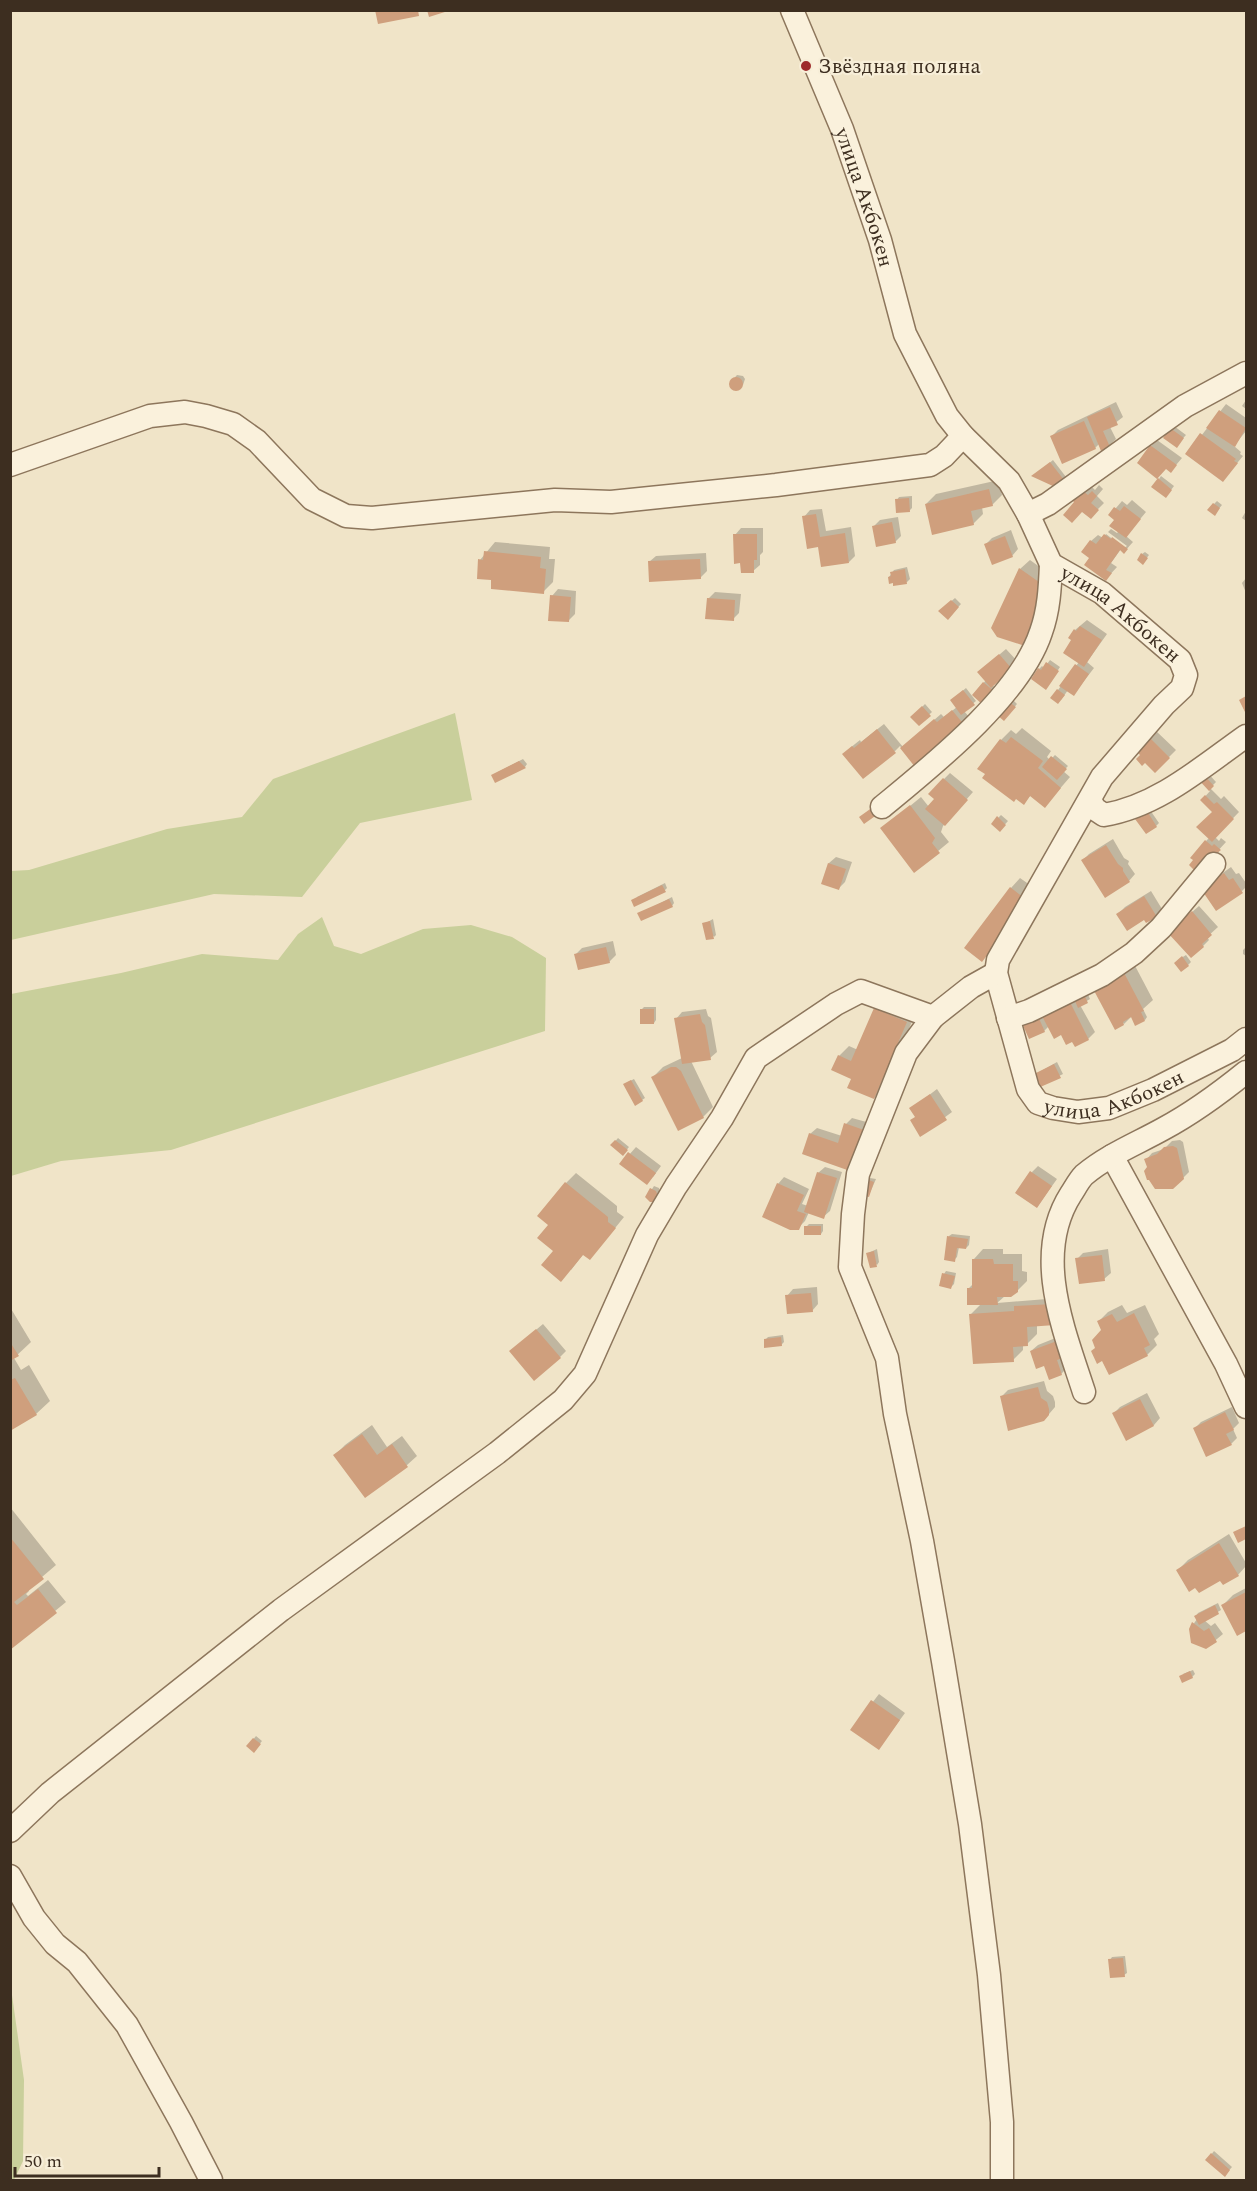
<svg xmlns="http://www.w3.org/2000/svg" width="1257" height="2191" font-family="Spectral,serif">
<style>
.green{fill:#c9cf9b}
.shadow{fill:#0003}
.building{fill:#cf9f7d}
.lines{fill:none;stroke-linecap:round;stroke-linejoin:round}
.minor-casing{stroke:#8d765c;stroke-width:25}
.minor{stroke:#faf1dc;stroke-width:22}
.poi-dot{fill:#9e2a2b;stroke:#f7eed8;stroke-width:2}
.labels{text-anchor:middle;stroke-width:4.5;stroke-linejoin:round;paint-order:stroke}
.poi-label{font-size:21px;fill:#3d2e20;stroke:#f7eed8;text-anchor:start}
.street-label{font-size:21px;fill:#3d2e20;stroke:#f7eed8}
</style>
<rect width="100%" height="100%" fill="#f0e4c8"/>
<!-- green -->
<path class="green" d="M455,713l17,87 -112,23 -58,74 -88,-3 -203,46v-69l18,-1 138,-41 75,-12 31,-38z
M322,917l12,29 27,8 62,-25 48,-4 41,12 34,21 -1,73 -374,119 -110,11 -50,15v-182l110,-21 81,-19 76,6 20,-26z
M11,1988l13,92 -1,81 -9,19h-4z"/>
<!-- shadow -->
<path class="shadow" d="M737,375l6,1 2,3 -2,6 -6,5 -4,-1 -3,-6z
M1246,400v9l-4,-3z
M1116,402l7,15 -13,10 6,12 -7,7 -9,-3 -5,5 -43,-12 6,-6z
M1226,404l20,14v13l-12,15 7,6 -1,2 3,2 -20,24 -36,-26z
M1174,426l12,9 -10,11 -4,-17z
M1157,440l25,18 -11,13 -5,-4 -15,-21z
M1053,460l13,17 -3,2 -27,-5z
M1161,476l13,10 -6,8 -9,-15z
M999,480l3,15 -10,10 -10,2 1,7 -10,10 -47,-20 10,-10z
M1088,483l7,7 4,-5 4,4 -6,7 7,7 -14,14 -14,-15z
M912,496v12l-3,3 -12,-11 2,-3z
M1132,500l14,12 -20,24 7,6 -9,10 -3,-3 -10,14 6,4 -11,12 -15,-22v-16l7,-6 5,3 3,-4 18,14 3,-2 -19,-14 3,-3 6,4 2,-2 -3,-12 -6,-4 12,-14 5,4z
M1217,501l5,4 -5,6 -3,-7z
M822,509l4,22 25,-4 4,29 -6,6 -30,-16 -15,-29 6,-7z
M1246,511v10l-4,-3z
M898,517l3,19 -6,6 -21,-16 6,-6z
M741,528h22v24l-3,3v10l-7,6 -11,-9 -7,-27z
M1011,530l7,19 -6,7 -26,-12 6,-6z
M495,542l55,5 -1,12h6l-2,23 -10,10 -50,-14 -13,-18z
M1145,552l4,3 -4,5 -3,-6z
M706,553l1,18 -7,7 -51,-16 7,-6z
M1030,560l18,13 -13,62 -15,-66z
M907,567l3,12 -3,3 -13,-1 -5,-4 5,-7z
M1246,578v15l-4,-10z
M558,589l18,2 -1,23 -7,7 -16,-25z
M715,592l26,2 -2,19 -6,6 -25,-20z
M955,598l6,6 -13,14 -8,-7z
M1087,620l20,14 -20,28 7,6 -20,26 -6,-4 -7,10 -9,-2 27,-36 -6,-22 2,-10z
M1006,649l12,13 -26,23 5,4 -23,6 12,-15v-14z
M1050,660l10,7 -12,18 -9,-16 3,-3 2,2z
M966,688l10,13 -12,10 6,7 -55,47 -15,-19 -5,5 -45,-3 10,-8 1,2 23,-18 19,23 38,-33 3,3 13,-10 -3,-9z
M1013,700l4,4 -13,15 -5,-4z
M925,704l7,8 -13,12 -7,-7z
M1022,728l29,23 -4,6 3,3 5,-5 13,11 -5,5 7,6 -25,29 -14,-11 -7,8 -23,-63 10,-10 5,4z
M1155,730l21,20 -21,21 -19,-22z
M523,759l4,5 -2,3 -29,6z
M1206,771l10,11 -6,6 11,11 3,-3 15,16 -24,25 4,4 2,-3 5,4 -11,12 -9,-13 3,-3 5,-26 -12,-12 8,-9 -11,-13z
M950,773l23,19 -30,34 -2,6 8,10 -35,29 -32,-42 39,-32 8,10 7,-8 8,-20z
M1150,810l9,13 -3,3 -19,-7z
M1001,815l7,6 -8,9 -7,-7z
M1113,839l11,19 5,3 -1,3 7,10 -6,7 -46,-21 6,-6z
M836,857l16,5 -7,20 -6,6 -16,-5 6,-20z
M1231,867l5,7 3,-1 7,10v4l-4,4 -33,-8z
M1020,878l17,12 -45,60 -10,10 29,-72z
M665,883l2,5 -2,2 -30,8z
M1151,891l11,18 -6,6 -9,6 -2,-3 -27,-4 7,-7z
M672,897l2,6 -2,3 -33,8z
M1199,906l19,21 -11,10 2,3 -6,6 -27,-20z
M713,919l3,16 -2,2 -10,-13z
M613,941l3,14 -7,7 -33,-8 6,-6z
M1246,947v9l-3,-2v-4z
M1186,955l5,7 -3,3 -10,-5z
M1132,960l21,40 -10,9 4,8 -2,3 -13,-4 -8,8 -31,-39z
M1085,988l5,11 -10,6 15,27 -7,7 -26,-6 -13,-7 -5,5 -21,-10z
M885,999l31,13 -32,76 -10,10 -21,-20 -14,-22 10,-10 9,4 17,-41z
M644,1007h12v13l-2,3 -13,-13z
M706,1009l2,7 3,2 6,34 -7,6 -19,3 22,46 -10,10 -24,12 -26,-52 10,-10 19,-9 -6,-39 6,-7z
M1057,1062l6,12 -24,12 -5,-11z
M634,1079l11,19 -3,2 -14,-18z
M937,1089l15,23 -31,23 -5,-19 -5,-7z
M852,1118l18,5 -14,40 -46,-29 7,-6 25,8 4,-12z
M618,1138l11,9 -6,7 -11,-9z
M1180,1140l3,2 6,30 -16,16 -24,-21 -3,-7 6,-7 12,-4 8,-8z
M636,1147l25,19 -8,11 -32,-13z
M1038,1166l19,13 -20,28 -5,-35z
M825,1167l17,5 -12,39 -7,6 -14,-5 -4,9 -7,7 -20,-44 6,-7 25,12 -7,15 6,2 10,-33z
M576,1173l41,33v6l7,5 -25,31 -15,5 -13,17 -16,-19 -5,-26 16,-42z
M870,1178l6,1 -7,16 -1,-15z
M654,1186l5,2 1,5 -3,4h-10z
M809,1224h14v7l-2,3 -15,-7z
M952,1234l18,2 -1,9 -3,3 -7,-1 -2,10 -3,3 -5,-24z
M877,1249l2,13 -2,3 -9,-12z
M983,1249h20v5h19v17l5,1v9l-10,10 -12,5 -8,7 62,-5 -22,26v10l-10,10 -4,1v5l-10,10 -42,-46 11,-11 -14,-14 6,-6v-24z
M1108,1249l3,24 -7,6 -27,-20 6,-6z
M946,1271l10,2 -2,11 -3,3 -7,-13z
M817,1287l1,17 -6,7 -25,-15 6,-7z
M1122,1305l5,8 18,-8 14,29 -5,5 3,6 -10,10 -51,-7 7,-17 -5,-9 10,-10z
M10,1307l21,35 -17,16 7,12 8,-5 21,36 -14,13 -26,15z
M543,1324l23,27 -6,6 -42,-12z
M783,1335l1,7 -3,3 -16,-5 3,-3z
M1063,1335l5,32 -7,7 -16,-10 -14,-13 7,-6z
M1044,1381l3,10 6,5 2,6v5l-11,13 -43,-23 7,-7z
M1147,1393l13,25 -6,7 -27,14 -13,-26 6,-6z
M1232,1407l7,16 -6,6 4,9 -6,6 -36,-16 6,-6z
M372,1425l15,22 15,-11 15,20 -10,9 -42,31 -30,-41 10,-10z
M10,1507l46,58 -28,24 1,2 -3,3 2,2 20,-16 18,22 -56,46z
M1229,1534l17,29v3l-8,9 -17,3 -43,-8 10,-10z
M1246,1588v41l-8,5 -15,-29 10,-10z
M1218,1603l3,7 -17,10 7,6 4,-3 8,11 -17,14 -16,-19 7,-10 -1,-3 2,-3z
M1193,1670l2,4 -3,3 -9,-3z
M879,1694l26,19 -26,35 -27,-19z
M256,1736l6,5 -8,10 -6,-5z
M1125,1956l2,17 -3,2 -14,-15 2,-3z
M1214,2151l18,16 -7,8 -18,-15z"/>
<!-- building -->
<path class="building" d="M375,10h43l1,6 -41,8z
M427,10h21v1l-19,6z
M729 384a7 7 0 1 1 14 0a7 7 0 1 1-14 0Z
M1110,407l8,18 -15,6 7,16 -9,4 -14,-34z
M1219,410l27,18 -11,19 -29,-19z
M1084,421l12,28 -34,15 -12,-28z
M1170,428l14,10 -7,10 -14,-10z
M1200,433l36,26 -2,2 4,2 -15,19 -38,-28z
M1150,445l27,20 -6,8 -5,-4 -9,10 -20,-16z
M1050,462l14,18 -9,7 -24,-11z
M1158,478l14,12 -6,8 -15,-11z
M989,489l4,17 -22,5 3,14 -42,10 -7,-31z
M1080,489l8,6 4,-4 5,5 -6,7 8,7 -8,9 -9,-7 -10,11 -9,-8 11,-13 -3,-3z
M909,498l1,14 -14,1 -1,-14z
M1213,503l7,5 -5,8 -8,-6z
M1124,506l17,13 -15,19 -17,-12 5,-6 -6,-5 6,-8 6,4z
M816,514l4,23 25,-4 4,30 -28,4 -3,-20 -11,2 -5,-33z
M892,522l4,21 -20,4 -4,-21z
M733,534h24v26h-3v13h-13l-1,-10 -6,1z
M1104,534l7,5 1,-2 16,12 -4,5 -4,-4 -14,20 6,3 -6,8 -22,-16 5,-7 -8,-6 9,-12 6,4z
M1005,536l8,21 -21,8 -8,-21z
M484,551l57,6 -1,11 6,1 -2,25 -53,-5v-9l-14,-1 1,-20 5,1z
M1141,553l7,5 -5,7 -6,-5z
M700,559l1,20 -52,3 -1,-21z
M1019,568l20,14 4,10 -18,54 -28,-9 -6,-9z
M905,569l2,15 -14,2v-3l-4,1 -1,-7 3,-1 -1,-4z
M550,595l21,2 -2,25 -21,-1z
M707,598l28,2 -1,21 -29,-2z
M951,600l8,7 -11,13 -10,-9z
M1080,626l22,14 -18,27 -21,-14 8,-13 -3,-2 6,-9 2,2z
M999,654l13,15 -21,19 -14,-16z
M1046,662l13,9 -13,19 -15,-11 7,-11 3,2z
M1075,664l14,10 -15,22 -15,-10z
M983,682l12,10 -11,14 -12,-11z
M1057,689l8,6 -7,9 -8,-6z
M963,690l12,15 -14,10 -11,-15z
M1246,696v18l-7,-14z
M1009,702l7,5 -12,14 -7,-6z
M922,706l9,10 -12,10 -9,-9z
M952,710l13,16 -50,41 -15,-19 34,-29 3,3z
M877,729l19,24 -33,26 -21,-25 10,-8 2,2z
M1147,735l23,23 -15,15 -10,-10 -3,3 -6,-7 4,-4 -6,-6z
M1011,737l32,24 -5,7 23,20 -16,20 -15,-12 -6,9 -8,-6 -2,3 -32,-24 3,-4 -8,-5 23,-30 6,4z
M1051,756l16,13 -10,11 -15,-13z
M519,761l7,7 -31,15 -4,-8z
M1202,773l12,13 -5,5 -12,-13z
M943,778l25,22 -23,26 -20,-17 9,-10 -6,-5z
M1205,795l9,9 3,-2 17,17 -22,23 -16,-15 16,-15 -12,-12z
M910,805l25,33 -3,5 8,10 -26,20 -34,-45z
M873,807l5,7 -14,10 -5,-7z
M1147,811l10,16 -11,7 -11,-15z
M997,816l9,9 -6,7 -9,-8z
M1205,840l7,6 2,-2 7,6 -26,21 -6,-6 4,-5 -3,-2z
M1106,845l12,19 5,4v3l7,11 -25,16 -24,-38z
M828,863l18,6 -7,21 -18,-6z
M1224,873l5,7 4,-2 10,15 -27,18 -15,-22z
M662,885l4,7 -32,15 -3,-7z
M1010,887l18,14 -46,61 -18,-14z
M1144,896l13,21 -11,6 -2,-3 -17,11 -11,-17z
M669,899l4,8 -32,14 -4,-8z
M1192,911l20,24 -10,9 2,3 -13,11 -24,-26z
M710,921l4,18 -8,1 -4,-17z
M606,947l4,16 -32,7 -4,-16z
M1182,956l7,10 -8,6 -7,-9z
M1122,969l22,42 -3,1 4,9 -10,5 -4,-9 -8,5 1,3 -9,5 -24,-45z
M1082,990l6,13 -10,5 -6,-14z
M1069,1000l20,40 -14,7 -3,-5 -6,3 -5,-10 -7,4 -13,-25z
M874,1008l33,14 -33,77 -27,-11 4,-9 -20,-9 7,-15 13,6z
M640,1009h14v15h-14z
M700,1014l2,8 3,3 6,35 -29,4 -8,-46z
M1037,1014l8,18 -16,7 -8,-18z
M1054,1064l7,14 -23,10 -6,-13z
M671,1067h5l5,4 23,47 -26,13 -27,-54z
M631,1080l12,21 -8,5 -12,-22z
M930,1094l17,26 -27,17 -10,-17 5,-3 -6,-9z
M844,1123l20,7 -14,41 -48,-17 7,-21 29,10z
M615,1140l13,10 -5,6 -13,-11z
M1173,1146l4,2 7,31 -11,10h-18l-6,-9h-2l-3,-9 3,-4 -3,-8 13,-5 7,-7z
M628,1152l28,21 -9,12 -28,-21z
M1030,1171l22,15 -15,22 -22,-15z
M817,1172l20,6 -13,41 -20,-7z
M866,1179l8,3 -5,15 -8,-2z
M565,1182l43,35v5l8,6 -26,32 -7,-5 -22,27 -20,-17 12,-14 -16,-13 11,-13 -11,-9z
M777,1183l27,12 -7,16 9,3 -7,16h-9l-28,-13z
M650,1188l6,3 2,6 -3,5h-5l-5,-5z
M804,1226h17v9h-17z
M947,1236l21,3 -2,10 -9,-1 -2,14 -11,-2z
M874,1251l3,16 -7,1 -4,-15z
M1102,1255l3,26 -26,3 -4,-26z
M972,1259h21l1,5h19v17h5v11l-7,5h-14l1,8h-31v-17h5z
M942,1273l13,3 -4,13 -12,-3z
M811,1293l2,19 -26,2 -2,-19z
M1053,1304l2,21 -28,2 1,19 -15,1 1,15 -41,2 -4,-50 45,-3v-5z
M1134,1313l16,32 -6,3 4,8 -39,19 -7,-14 -5,3 -6,-13 4,-3 -3,-8 9,-10 -4,-9 15,-7 5,8z
M536,1329l25,29 -27,23 -25,-30z
M781,1337l1,9 -18,2v-9z
M1057,1341l6,17 -6,2 5,15 -13,5 -5,-14 -8,3 -6,-18z
M10,1342l9,14 -9,5z
M15,1378l22,37 -27,16v-51z
M1038,1387l3,11 6,4 2,7v6l-5,6 -36,10 -8,-35z
M1140,1399l14,27 -28,15 -14,-28z
M1225,1412l9,18 -8,4 6,11 -26,12 -13,-29z
M362,1434l15,21 15,-11 16,23 -43,31 -32,-43z
M1246,1526v13l-8,4 -5,-11z
M10,1537l34,42 -30,23 3,3 21,-16 19,24 -47,37z
M1219,1543l20,33 -16,9 -3,-4 -21,12 -4,-5 -6,4 -13,-22z
M1246,1592v39l-9,5 -16,-31z
M1215,1605l4,9 -20,11 -5,-9z
M1192,1622l12,9 5,-3 8,14 -11,7 -15,-6 -2,-14z
M1190,1671l3,7 -11,5 -3,-7z
M871,1700l29,20 -21,30 -29,-20z
M253,1738l8,6 -7,9 -8,-7z
M1123,1958l2,19 -15,1 -2,-19z
M1211,2153l19,17 -5,7 -20,-17z"/>
<g class="lines">
<defs>
<g id="minor">
<path id="s1" d="M792,10l50,119 38,111 25,94 42,82 16,20 46,45 19,33 23,50 51,29 78,67 6,15 -4,13 -18,17 -62,72 -104,183 -2,13 32,116 10,14 15,5 25,4 31,-4 44,-18 79,-40 14,-11"/>
<path d="M10,465l140,-49 35,-4 21,4 27,8 24,17 55,58 34,17 26,2 183,-18 56,2 165,-17 154,-20 14,-9 19,-20"/>
<path d="M1028,514l20,-10 137,-98 61,-33"/>
<path d="M1090,800l5,9 9,6c54,-9 98,-48 142,-79"/>
<path d="M882,807c51,-42 138,-111 159,-175 8,-22 9,-45 10,-68"/>
<path d="M996,973l-25,14 -38,30 -27,36 -48,121 -5,40 -3,53 37,91 8,56 27,127 21,120 27,163 19,151 13,147v58"/>
<path d="M1008,1018l21,-7 73,-36 32,-22 27,-25 53,-64"/>
<path d="M1112,1156l114,208 20,43"/>
<path d="M1084,1392c-20,-62 -52,-137 -13,-198 4,-6 8,-14 13,-19 24,-20 52,-31 79,-46 30,-16 57,-36 83,-57"/>
<path d="M10,1831l40,-38 231,-183 216,-157 66,-53 22,-26 62,-139 29,-49 46,-68 34,-60 80,-54 25,-13 72,26"/>
<path d="M10,1876l24,42 21,26 22,18 50,63 54,97 30,58"/>
</g>
</defs>
<!-- minor casing -->
<use href="#minor" class="minor-casing"/>
<!-- minor -->
<use href="#minor" class="minor"/>
</g>
<!-- markers -->
<circle class="poi-dot" cx="806" cy="66" r="6"/>
<g class="labels">
<!-- poi labels -->
<g class="poi-label">
<text x="818" y="73">Звёздная поляна</text>
</g>
<!-- street labels -->
<g class="street-label">
<text dy="7" stroke="none"><textPath href="#s1" startOffset="201">улица Акбокен</textPath></text>
<text dy="7" stroke="none"><textPath href="#s1" startOffset="705">улица Акбокен</textPath></text>
<text dy="7" stroke="none"><textPath href="#s1" startOffset="1371">улица Акбокен</textPath></text>
</g>
</g>
<!-- border -->
<rect width="1257" height="2191" fill="none" stroke="#3d2e20" stroke-width="24"/>
<!-- scale -->
<path d="M15 2167v9h144v-9" fill="none" stroke="#3d2e20" stroke-width="3"/>
<text x="24" y="2167" font-size="18" fill="#3d2e20" stroke="#f7eed8" stroke-width="4.5" paint-order="stroke">50 m</text>
</svg>
